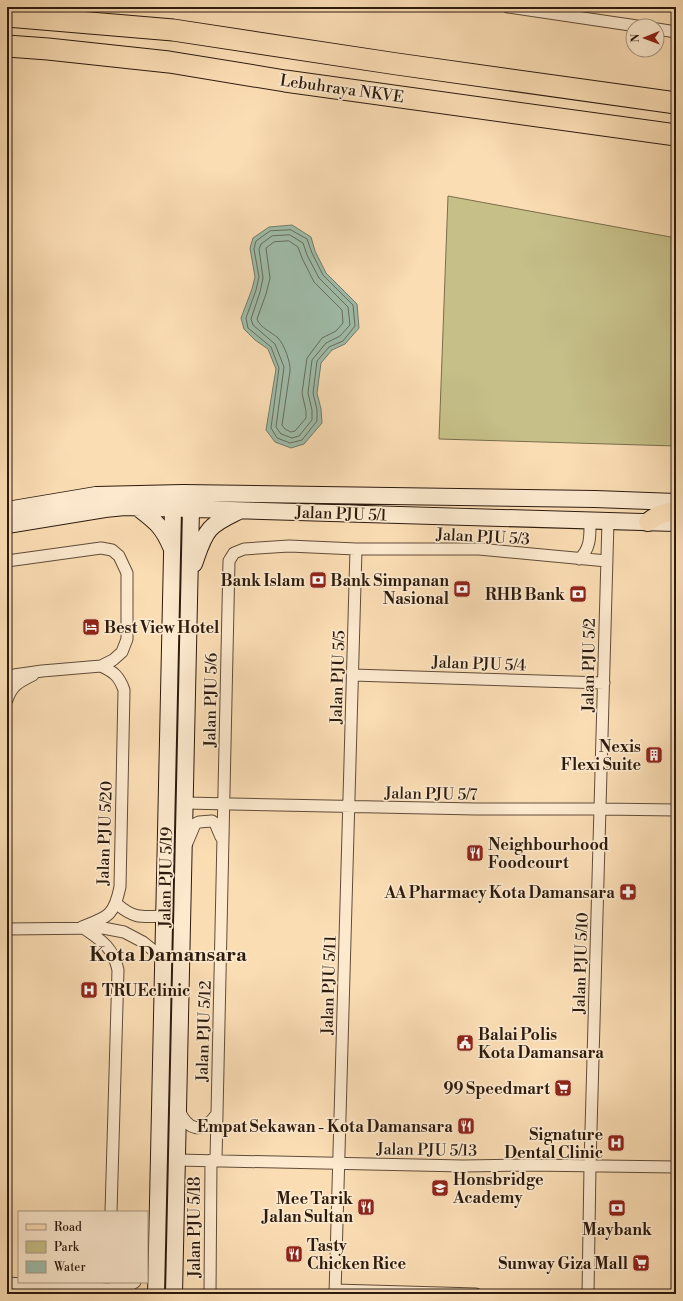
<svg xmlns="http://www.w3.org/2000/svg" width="683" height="1301" font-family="'Libre Bodoni',serif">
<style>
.green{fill:#c6bf88;stroke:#7a6d4b}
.water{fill:#9fbca9;stroke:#717c6b}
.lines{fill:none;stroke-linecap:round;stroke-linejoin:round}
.shore{stroke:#666c5c;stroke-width:1}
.street-casing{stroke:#604c38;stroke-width:13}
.secondary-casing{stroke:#2d1b0e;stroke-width:18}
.primary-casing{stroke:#2d1b0e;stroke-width:20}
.highway-casing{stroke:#2d1b0e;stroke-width:23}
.street{stroke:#fce9ce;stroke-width:11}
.secondary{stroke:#fce9ce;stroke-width:16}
.primary{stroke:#fbddb4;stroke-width:18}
.highway{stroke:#fbddb4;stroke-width:21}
.labels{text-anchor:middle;stroke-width:3.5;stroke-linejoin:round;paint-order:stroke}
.street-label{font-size:16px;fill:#2d1b0e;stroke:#fce9ce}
.poi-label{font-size:16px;font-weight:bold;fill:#2d1b0e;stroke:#fce9ce;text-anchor:end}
.district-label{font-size:20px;font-weight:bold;fill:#2d1b0e;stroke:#fce9ce}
</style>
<rect width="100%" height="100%" fill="#fbddb4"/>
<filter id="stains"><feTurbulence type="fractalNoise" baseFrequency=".005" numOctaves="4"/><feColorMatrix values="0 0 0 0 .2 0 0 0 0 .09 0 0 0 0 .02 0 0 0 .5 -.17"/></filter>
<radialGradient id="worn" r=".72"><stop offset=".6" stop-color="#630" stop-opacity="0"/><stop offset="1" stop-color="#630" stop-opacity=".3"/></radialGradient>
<!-- green -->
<path class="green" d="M448,196l228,42v208l-237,-7z"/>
<!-- water -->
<path class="water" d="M292,225l19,12 4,14 11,22 31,31 2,24 -14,16 -13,6 -11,13 -4,30 4,16 1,14 -18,21 -13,4 -16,-6 -9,-12 10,-61 -8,-20 -13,-9 -11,-11 -3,-11 11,-29 3,-12 -5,-29 3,-10 16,-11z"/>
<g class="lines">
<!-- shore -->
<path class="shore" d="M291,230l16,9 5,14 11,22 30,30 2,21 -12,15 -14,6 -12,14 -4,32 4,17v11l-15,19 -12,3 -13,-5 -6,-10 8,-60 -8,-21 -23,-19 -2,-10 10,-28 3,-13 -5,-28 2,-8 14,-10z
M290,235l13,8 4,12 12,23 29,29 2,18 -10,11 -14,7 -14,17 -4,33 4,17v10l-13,16 -7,2 -11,-4 -5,-7 8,-60 -9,-23 -22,-19 -2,-6 9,-27 3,-14 -4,-29 2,-5 11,-8z
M289,241l9,6 4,11 12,24 28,28 1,13 -7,8 -14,7 -15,20 -5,35 4,18v7l-11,13 -4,1 -6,-3 -3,-4 8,-54c1,-8 -6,-27 -12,-33 -6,-6 -18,-10 -21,-19l9,-25 4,-16 -4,-30 8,-6z"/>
<defs>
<path id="street" d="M508,7l129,19
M657,29l19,3
M579,559c12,-10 11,-24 11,-38
M7,561l94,-13 11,2 7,6 8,17v66l-5,13 -9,8 -12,6 -59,5 -35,5
M353,675l251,8
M7,700c5,-15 12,-18 26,-25
M185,803l291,6h125l75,1
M187,843l8,-19 4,-2 13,-1 3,2 6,14
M117,904c17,15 25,13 47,12
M82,927c19,13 31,20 36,43l-7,242
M82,927c26,-10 32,-11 38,-40l4,-197c-5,-14 -10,-18 -23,-24
M7,929l96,-1 21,4 19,10 20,16
M179,1110c9,21 23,24 37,5
M177,1160l286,6 67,-1 146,2
M216,1160l13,-599 5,-8 10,-4 45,-3 67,3h123l128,12
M7,1283l102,6 21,-4 5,-3
M335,1290l141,4
M210,1294l1,-134
M335,1294l21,-745
M588,1294l2,-128 18,-645"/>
<path id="secondary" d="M138,508c17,13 25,19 33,39
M7,510l89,-15 87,-2 412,6 81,3
M7,525l98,-16 20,-2 551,16
M194,564c4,-11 8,-26 16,-35 7,-8 19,-13 29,-18
M156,1294l17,-785
M174,1294l17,-785 -8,-16"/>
<path id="primary" d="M648,522c9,-7 16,-10 28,-11"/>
<path id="highway" d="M7,16l166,14 224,34 279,39
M7,46l41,3 121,13 116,19 391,54"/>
</defs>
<!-- street casing -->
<use href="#street" class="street-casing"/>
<!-- secondary casing -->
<use href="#secondary" class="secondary-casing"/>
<!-- primary casing -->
<use href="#primary" class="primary-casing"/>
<!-- highway casing -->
<use href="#highway" class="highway-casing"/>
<!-- street -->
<use href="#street" class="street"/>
<!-- secondary -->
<use href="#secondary" class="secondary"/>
<!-- primary -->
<use href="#primary" class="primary"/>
<!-- highway -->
<use href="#highway" class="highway"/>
</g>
<!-- icons -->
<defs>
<symbol id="bank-square" viewBox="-11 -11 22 22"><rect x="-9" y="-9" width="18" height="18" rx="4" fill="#8f2418" stroke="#fce9ce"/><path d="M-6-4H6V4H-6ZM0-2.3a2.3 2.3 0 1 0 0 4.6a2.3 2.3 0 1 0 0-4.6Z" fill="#fff"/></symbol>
<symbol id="hotel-square" viewBox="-11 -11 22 22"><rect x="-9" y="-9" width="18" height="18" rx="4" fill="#8f2418" stroke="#fce9ce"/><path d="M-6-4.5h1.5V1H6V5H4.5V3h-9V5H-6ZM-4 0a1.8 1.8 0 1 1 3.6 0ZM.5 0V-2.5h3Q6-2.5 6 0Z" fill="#fff"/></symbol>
<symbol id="building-square" viewBox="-11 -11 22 22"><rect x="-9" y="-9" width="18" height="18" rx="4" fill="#8f2418" stroke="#fce9ce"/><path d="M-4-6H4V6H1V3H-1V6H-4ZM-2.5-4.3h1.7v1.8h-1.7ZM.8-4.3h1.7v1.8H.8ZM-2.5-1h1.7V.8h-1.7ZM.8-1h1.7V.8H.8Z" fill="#fff"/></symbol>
<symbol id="restaurant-square" viewBox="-11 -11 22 22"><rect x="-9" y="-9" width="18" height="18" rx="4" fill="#8f2418" stroke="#fce9ce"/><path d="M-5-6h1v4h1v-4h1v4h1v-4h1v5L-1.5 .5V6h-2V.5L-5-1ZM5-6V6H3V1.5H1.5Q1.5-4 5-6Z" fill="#fff"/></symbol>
<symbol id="pharmacy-square" viewBox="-11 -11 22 22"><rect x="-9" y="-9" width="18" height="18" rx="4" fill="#8f2418" stroke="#fce9ce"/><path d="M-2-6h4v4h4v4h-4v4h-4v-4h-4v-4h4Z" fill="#fff"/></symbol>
<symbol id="hospital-square" viewBox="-11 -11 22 22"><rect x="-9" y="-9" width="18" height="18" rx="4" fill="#8f2418" stroke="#fce9ce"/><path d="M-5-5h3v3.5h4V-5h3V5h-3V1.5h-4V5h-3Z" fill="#fff"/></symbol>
<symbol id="civic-square" viewBox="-11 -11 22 22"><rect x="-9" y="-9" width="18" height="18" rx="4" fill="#8f2418" stroke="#fce9ce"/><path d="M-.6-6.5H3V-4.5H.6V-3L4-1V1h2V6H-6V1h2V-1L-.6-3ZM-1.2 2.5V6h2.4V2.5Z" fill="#fff"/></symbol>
<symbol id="supermarket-square" viewBox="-11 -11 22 22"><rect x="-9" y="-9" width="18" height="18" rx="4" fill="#8f2418" stroke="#fce9ce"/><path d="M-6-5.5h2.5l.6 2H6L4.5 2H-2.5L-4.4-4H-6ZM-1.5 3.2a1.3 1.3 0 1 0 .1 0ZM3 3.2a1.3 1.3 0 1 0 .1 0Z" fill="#fff"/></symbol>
<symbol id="school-square" viewBox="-11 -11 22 22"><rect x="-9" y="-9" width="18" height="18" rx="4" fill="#8f2418" stroke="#fce9ce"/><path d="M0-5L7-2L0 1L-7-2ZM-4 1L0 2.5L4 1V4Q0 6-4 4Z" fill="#fff"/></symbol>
</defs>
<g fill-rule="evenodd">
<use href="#bank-square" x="308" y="570" width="20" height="20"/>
<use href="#bank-square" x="452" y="579" width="20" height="20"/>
<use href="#bank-square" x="568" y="584" width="20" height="20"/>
<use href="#hotel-square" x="81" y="617" width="20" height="20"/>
<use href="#building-square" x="644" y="745" width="20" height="20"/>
<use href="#restaurant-square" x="465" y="843" width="20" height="20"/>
<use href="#pharmacy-square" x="618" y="882" width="20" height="20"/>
<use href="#hospital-square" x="79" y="980" width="20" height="20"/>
<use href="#civic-square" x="455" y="1033" width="20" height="20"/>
<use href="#supermarket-square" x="553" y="1078" width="20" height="20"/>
<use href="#restaurant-square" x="456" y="1116" width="20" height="20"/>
<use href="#hospital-square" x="606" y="1133" width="20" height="20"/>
<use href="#school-square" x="430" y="1178" width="20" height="20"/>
<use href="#restaurant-square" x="356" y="1197" width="20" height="20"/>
<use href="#bank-square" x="607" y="1198" width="20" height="20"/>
<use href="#restaurant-square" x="284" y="1244" width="20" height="20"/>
<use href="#supermarket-square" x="631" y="1253" width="20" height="20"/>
</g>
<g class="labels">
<!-- street labels -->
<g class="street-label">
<text transform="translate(342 88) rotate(8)" y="6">Lebuhraya NKVE</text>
<text transform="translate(341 513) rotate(2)" y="6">Jalan PJU 5/1</text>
<text transform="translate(483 536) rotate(3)" y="6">Jalan PJU 5/3</text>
<text transform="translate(479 663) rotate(2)" y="6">Jalan PJU 5/4</text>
<text transform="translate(588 665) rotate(-89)" y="6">Jalan PJU 5/2</text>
<text transform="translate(337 677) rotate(-88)" y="6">Jalan PJU 5/5</text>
<text transform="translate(210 700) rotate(-89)" y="6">Jalan PJU 5/6</text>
<text transform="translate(431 793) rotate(1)" y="6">Jalan PJU 5/7</text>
<text transform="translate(104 833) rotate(-88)" y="6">Jalan PJU 5/20</text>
<text transform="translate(165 877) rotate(-89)" y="6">Jalan PJU 5/19</text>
<text transform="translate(580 963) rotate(-88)" y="6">Jalan PJU 5/10</text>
<text transform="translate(328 985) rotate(-88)" y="6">Jalan PJU 5/11</text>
<text transform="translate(203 1031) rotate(-88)" y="6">Jalan PJU 5/12</text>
<text transform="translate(427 1149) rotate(1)" y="6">Jalan PJU 5/13</text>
<text transform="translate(194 1227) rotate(-90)" y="6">Jalan PJU 5/18</text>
</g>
<!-- poi labels -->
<g class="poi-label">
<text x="305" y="586">Bank Islam</text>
<text x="449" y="586">Bank Simpanan<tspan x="449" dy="18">Nasional</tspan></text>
<text x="565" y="600">RHB Bank</text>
<text x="104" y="633" text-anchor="start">Best View Hotel</text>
<text x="641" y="752">Nexis<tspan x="641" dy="18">Flexi Suite</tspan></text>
<text x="488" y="850" text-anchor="start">Neighbourhood<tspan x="488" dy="18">Foodcourt</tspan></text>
<text x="615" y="898">AA Pharmacy Kota Damansara</text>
<text x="102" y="996" text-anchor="start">TRUEclinic</text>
<text x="478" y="1040" text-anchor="start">Balai Polis<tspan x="478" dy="18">Kota Damansara</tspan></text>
<text x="550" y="1094">99 Speedmart</text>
<text x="453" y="1132">Empat Sekawan - Kota Damansara</text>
<text x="603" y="1140">Signature<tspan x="603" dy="18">Dental Clinic</tspan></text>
<text x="453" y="1185" text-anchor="start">Honsbridge<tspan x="453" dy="18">Academy</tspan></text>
<text x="353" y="1204">Mee Tarik<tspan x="353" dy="18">Jalan Sultan</tspan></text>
<text x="617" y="1235" text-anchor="middle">Maybank</text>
<text x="307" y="1251" text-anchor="start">Tasty<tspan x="307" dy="18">Chicken Rice</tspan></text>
<text x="628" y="1269">Sunway Giza Mall</text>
</g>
<!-- district labels -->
<g class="district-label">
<text x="168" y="961">Kota Damansara</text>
</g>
</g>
<!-- margin -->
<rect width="683" height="1301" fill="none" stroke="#fbddb4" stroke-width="24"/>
<rect x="8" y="8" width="667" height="1285" fill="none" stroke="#2d1b0e" stroke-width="2"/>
<rect x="12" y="12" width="659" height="1277" fill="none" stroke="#2d1b0e"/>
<!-- legend -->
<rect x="18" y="1211" width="130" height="72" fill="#fce9ce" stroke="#a99781"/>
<rect x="26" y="1224" width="20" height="6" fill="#fbddb4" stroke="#a99781"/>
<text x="54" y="1231" font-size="12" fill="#2d1b0e">Road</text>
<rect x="26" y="1241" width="20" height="12" fill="#c6bf88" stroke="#a99781"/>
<text x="54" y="1251" font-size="12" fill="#2d1b0e">Park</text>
<rect x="26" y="1261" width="20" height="12" fill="#9fbca9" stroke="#a99781"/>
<text x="54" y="1271" font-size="12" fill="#2d1b0e">Water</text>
<!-- north arrow -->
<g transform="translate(645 38) rotate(269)"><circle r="19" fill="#fce9ce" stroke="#a99781"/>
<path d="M0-3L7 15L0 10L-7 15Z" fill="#8f2418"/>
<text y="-6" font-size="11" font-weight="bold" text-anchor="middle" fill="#2d1b0e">N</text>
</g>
<rect width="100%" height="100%" filter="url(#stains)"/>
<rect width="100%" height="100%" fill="url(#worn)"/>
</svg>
